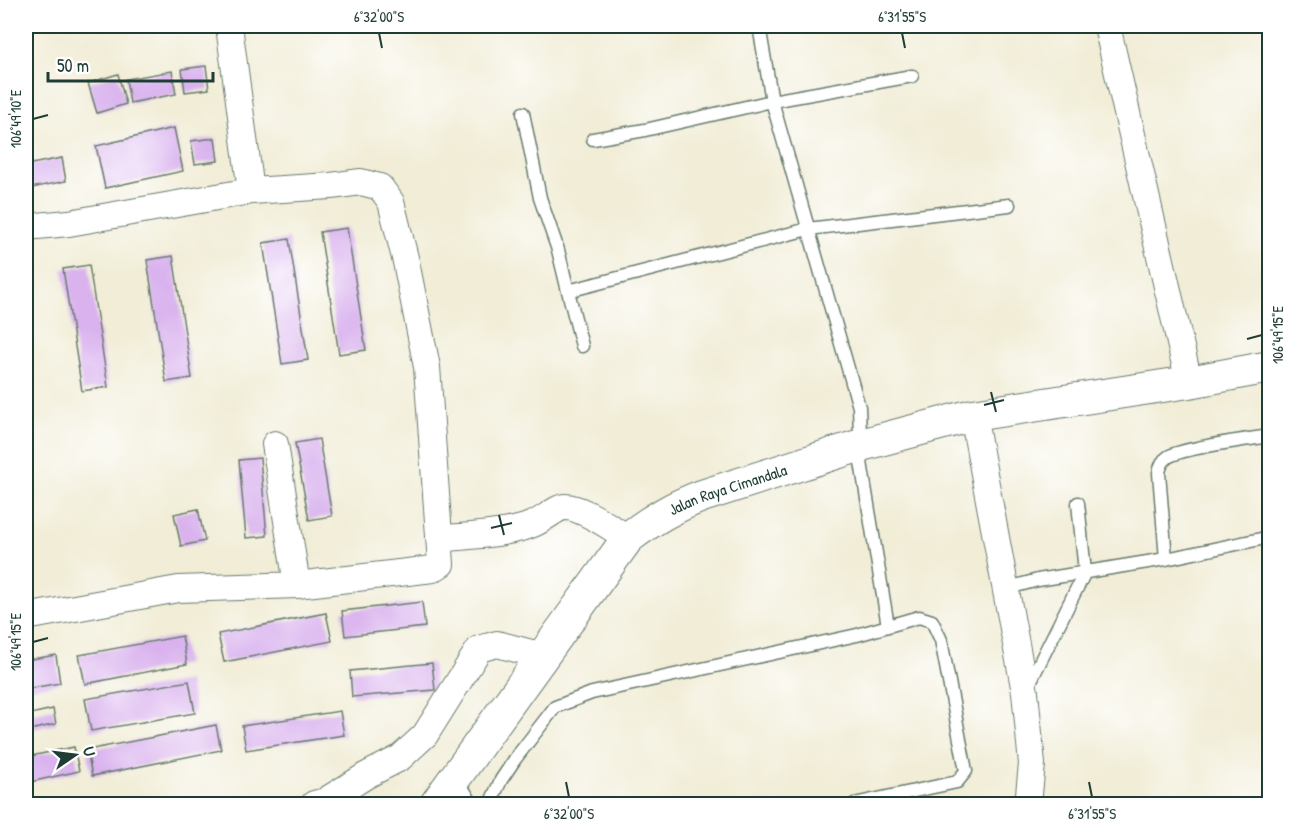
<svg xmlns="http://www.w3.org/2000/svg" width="1295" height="830" font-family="'Patrick Hand',sans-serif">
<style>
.building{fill:#d9b2ee}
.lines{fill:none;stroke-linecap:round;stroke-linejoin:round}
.service-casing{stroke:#687b6d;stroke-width:15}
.minor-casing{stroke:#687b6d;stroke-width:28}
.tertiary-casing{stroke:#687b6d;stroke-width:34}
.service{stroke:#fff;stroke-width:12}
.minor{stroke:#fff;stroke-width:26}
.tertiary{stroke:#fff;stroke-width:32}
.ticks{fill:none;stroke:#1f3d34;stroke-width:2}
.labels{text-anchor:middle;stroke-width:4.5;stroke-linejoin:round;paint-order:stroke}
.street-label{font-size:16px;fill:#1f3d34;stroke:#fff}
.neatline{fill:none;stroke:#1f3d34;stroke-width:2}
.ticks-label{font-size:15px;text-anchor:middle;fill:#1f3d34}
</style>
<rect width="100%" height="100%" fill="#fff"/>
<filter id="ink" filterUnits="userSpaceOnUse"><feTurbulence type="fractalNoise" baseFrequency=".0167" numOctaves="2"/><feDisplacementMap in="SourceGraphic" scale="12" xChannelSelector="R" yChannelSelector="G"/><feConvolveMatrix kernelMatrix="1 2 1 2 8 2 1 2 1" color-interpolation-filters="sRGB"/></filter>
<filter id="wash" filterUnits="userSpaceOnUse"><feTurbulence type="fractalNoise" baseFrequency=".008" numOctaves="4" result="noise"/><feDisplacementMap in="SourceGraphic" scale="24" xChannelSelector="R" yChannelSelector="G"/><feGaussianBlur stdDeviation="1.35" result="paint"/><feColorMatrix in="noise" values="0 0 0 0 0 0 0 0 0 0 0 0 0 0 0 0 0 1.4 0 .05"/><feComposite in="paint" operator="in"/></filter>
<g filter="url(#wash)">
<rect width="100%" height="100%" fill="#f1edd7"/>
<g id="blocks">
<!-- building -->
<path class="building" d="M206,66l3,23 -24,3 -3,-23z
M172,71l4,23 -46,9 -4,-24z
M118,74l8,30 -29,9 -9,-30z
M174,128l9,43 -78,17 -9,-42z
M215,138l3,23 -23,3 -4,-23z
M62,158l4,23 -40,8v-24z
M347,228l19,122 -27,4 -19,-122z
M289,239l19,121 -26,4 -19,-121z
M173,256l19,122 -26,4 -19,-122z
M89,265l19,122 -26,4 -19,-122z
M319,439l13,77 -23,4 -14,-77z
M260,458l7,78 -21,2 -7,-78z
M198,509l7,32 -24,5 -7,-32z
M422,602l3,25 -80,9 -3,-25z
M326,613l6,28 -108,21 -6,-28z
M182,636l5,28 -102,20 -6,-29z
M56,655l4,28 -34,6v-29z
M432,663l3,27 -83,7 -2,-26z
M189,681l6,32 -104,18 -6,-32z
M53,709l3,15 -30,7v-16z
M340,711l4,24 -98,15 -4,-24z
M216,725l5,25 -129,26 -5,-26z
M74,747l5,24 -53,12v-26z"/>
</g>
</g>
<g filter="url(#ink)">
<use href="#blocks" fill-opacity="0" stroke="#687b6d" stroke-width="1.5"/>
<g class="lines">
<defs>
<path id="service" d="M523,113l17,85 18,52 10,41
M593,139l52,-9 127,-29 140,-25
M582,346l-14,-55 240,-62 201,-24
M1166,559l-7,-86c1,-7 3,-12 9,-16 13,-9 82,-18 102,-21
M1004,589l34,-9 128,-21 104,-22
M1028,686l57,-114 -7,-69
M453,782l12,10 7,12
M490,804l11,-24 14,-21 40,-52 37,-14 265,-58 31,-9 -27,-164 -2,-55 -87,-306 -13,-75
M854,804l103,-22 9,-11 -25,-131 -9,-19 -13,-4 -31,9"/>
<path id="minor" d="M229,26l22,165
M1107,26l82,356
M26,227l43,-4 182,-32 80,-5 30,-4 19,5 11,15 15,60 21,105 14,197 -8,5 -136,16 -119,4 -152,28
M973,415l52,277 7,72 -4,40
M275,444l22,141
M440,539c25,-3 71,-5 93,-15 9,-3 24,-17 32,-17 18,0 47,22 63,31
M314,804l11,-3 42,-26 33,-17 25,-23 54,-86 18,-5 46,12"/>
<g id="tertiary">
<path id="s1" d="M436,804l192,-266c25,-19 45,-31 74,-42l159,-51 112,-30 216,-33 81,-15"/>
</g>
</defs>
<!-- service casing -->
<use href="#service" class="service-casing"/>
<!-- minor casing -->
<use href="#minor" class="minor-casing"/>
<!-- tertiary casing -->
<use href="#tertiary" class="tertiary-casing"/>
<!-- service -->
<use href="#service" class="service"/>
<!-- minor -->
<use href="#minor" class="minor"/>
<!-- tertiary -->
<use href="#tertiary" class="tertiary"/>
</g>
</g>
<!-- ticks -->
<path class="ticks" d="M379,33l3,15M902,33l3,15M33,119l15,-4M1247,339l15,-4M991,392l5,20M984,405l20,-5M499,515l5,20M491,528l21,-5M33,642l15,-4M566,782l3,15M1089,782l3,15"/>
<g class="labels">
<!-- street labels -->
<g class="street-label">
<text dy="6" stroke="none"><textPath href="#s1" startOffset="440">Jalan Raya Cimandala</textPath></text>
</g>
</g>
<!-- margin -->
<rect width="1295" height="830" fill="none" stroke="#fff" stroke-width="66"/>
<!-- north arrow -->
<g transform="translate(75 755) rotate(76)" stroke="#ffffff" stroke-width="4.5" paint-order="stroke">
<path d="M0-4.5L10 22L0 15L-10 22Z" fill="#1f3d34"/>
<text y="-9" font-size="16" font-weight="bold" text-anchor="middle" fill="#1f3d34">U</text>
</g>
<!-- scale -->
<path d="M48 72v9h165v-9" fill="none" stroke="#1f3d34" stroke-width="3"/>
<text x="57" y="72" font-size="18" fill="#1f3d34" stroke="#ffffff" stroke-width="4.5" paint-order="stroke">50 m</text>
<rect x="33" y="33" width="1229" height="764" class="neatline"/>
<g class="ticks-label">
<text x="379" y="22">6°32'00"S</text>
<text x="902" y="22">6°31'55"S</text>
<text transform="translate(16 119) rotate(-90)" y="5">106°49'10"E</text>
<text transform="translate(1278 335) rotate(-90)" y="5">106°49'15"E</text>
<text transform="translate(16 642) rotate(-90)" y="5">106°49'15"E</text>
<text x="569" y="819">6°32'00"S</text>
<text x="1092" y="819">6°31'55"S</text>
</g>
</svg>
